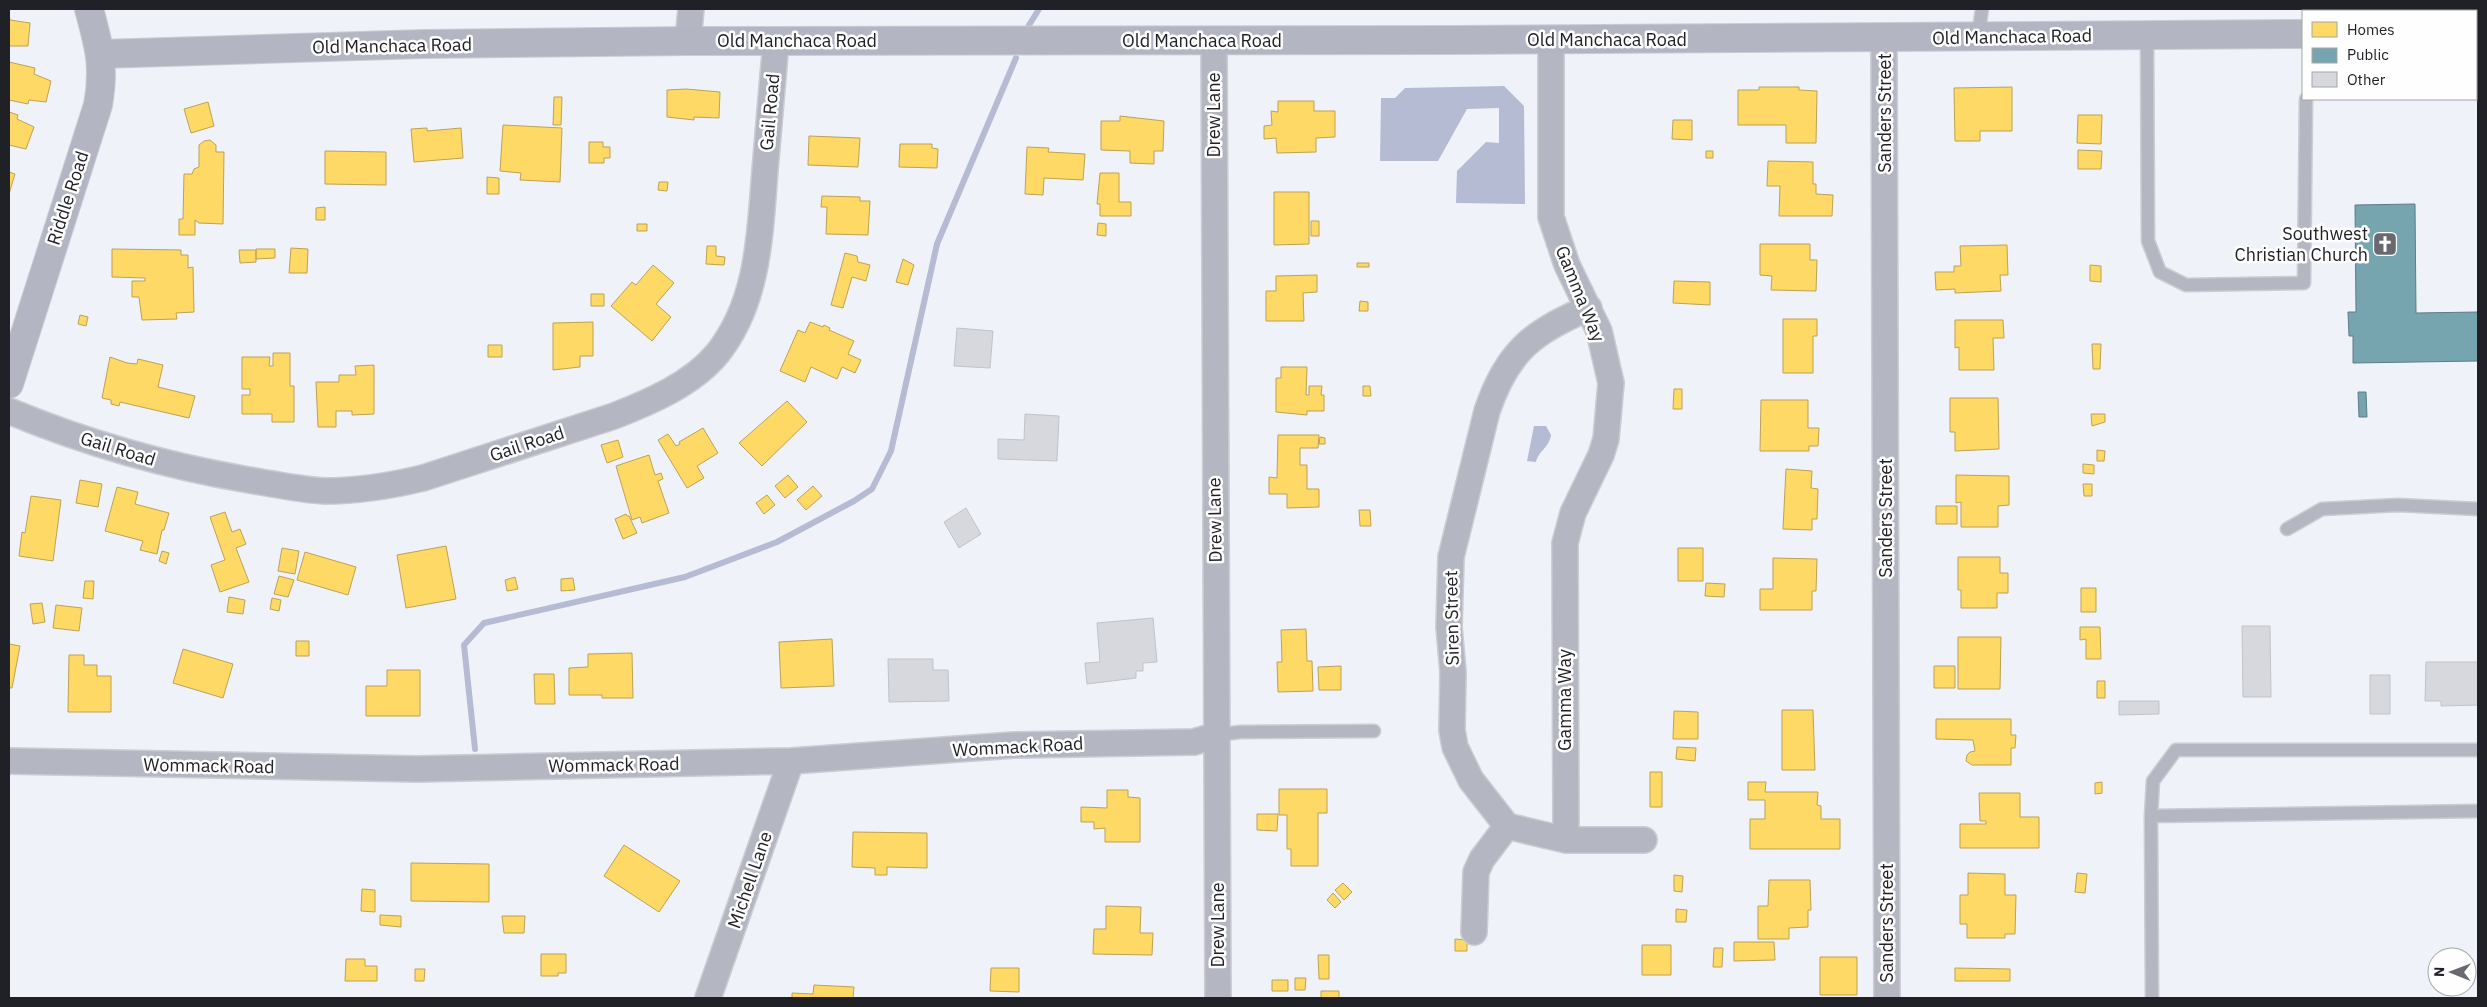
<svg xmlns="http://www.w3.org/2000/svg" width="2487" height="1007" font-family="'IBM Plex Sans',sans-serif">
<style>
.water{fill:#b4bbd2}
.homes{fill:#ffd966;stroke:#bca253}
.public{fill:#76a5af;stroke:#5c7d86}
.lines{fill:none;stroke-linecap:round;stroke-linejoin:round}
.stream{stroke:#b4bbd2;stroke-width:6}
.building{fill:#d6d8de;stroke:#c1c3c9}
.lane-casing{stroke:#cbcdd3;stroke-width:15}
.street-casing{stroke:#cbcdd3;stroke-width:28}
.secondary-casing{stroke:#cbcdd3;stroke-width:30}
.lane{stroke:#b4b6c1;stroke-width:12}
.street{stroke:#b4b6c1;stroke-width:25}
.secondary{stroke:#b3b6c2;stroke-width:28}
.labels{text-anchor:middle;stroke-width:5;stroke-linejoin:round;paint-order:stroke}
.street-label{font-size:18px;fill:#202126;stroke:#fefefe}
.poi-label{font-size:18px;fill:#202126;stroke:#fefefe;text-anchor:end}
</style>
<rect width="100%" height="100%" fill="#f0f2fa"/>
<!-- water -->
<path class="water" d="M1504,86l20,20 1,98 -69,-1 1,-32 29,-29 13,1v-35l-32,1 -29,52h-58l1,-63h14l10,-10z
M1534,426h12l5,9c-2,13 -12,15 -15,27l-9,-1z"/>
<!-- homes -->
<path class="homes" d="M9,14l1,6 20,3 -2,23h-19z
M9,62l26,6 -1,6 17,7 -5,21 -17,-2 -1,4 -19,-4z
M1759,87h40v3l18,1 -1,52h-30v-18h-48v-35h21z
M2012,87v44h-32v10h-25l-1,-53z
M686,89l34,3 -1,26 -25,-1v3l-27,-3v-27z
M554,97h8l-1,28h-8z
M1278,101h36v10h21v26l-19,1v14l-39,1 -1,-15 -12,1v-13l8,-1 -1,-14 7,1z
M208,102l6,24 -23,7 -7,-24z
M9,112l9,3 -1,4 17,8 -8,22 -17,-4z
M2078,115h24l-1,29 -24,-1z
M1120,116l44,5 -1,30h-9v13l-24,-1v-12l-29,-1v-29h19z
M1673,120h19v20l-20,-1z
M503,125l59,3 -2,54 -40,-2 1,-7 -21,-2z
M427,128v3l34,-3 2,30 -49,4 -3,-33z
M809,136l51,2 -2,29 -50,-2z
M210,140l6,5v7h8l-1,72 -24,-1 -4,-3v15h-16v-16h4l1,-45h8l2,-5 5,-2v-22l5,-4z
M589,142h14v5h7v11h-6v5h-15z
M900,144h32v4l6,1 -1,19 -38,-1z
M1027,147l22,1 -1,4 37,2 -2,26 -39,-2 -1,17 -18,-1z
M2078,150l24,1 -1,18h-23z
M325,151l61,1v33l-61,-1z
M1706,151h7v7h-7z
M1768,161l45,1v22h3v10l17,1 -1,21h-53l1,-30h-13z
M9,172l6,2 -6,20z
M1100,173h19v29h12v14h-31v-12h-3z
M487,177l12,1v16h-12z
M659,182h9l-1,9 -9,-1z
M1274,192h35v52l-35,1z
M822,196l38,1v4h10l-2,34 -42,-1 1,-27h-6z
M325,207v13h-9v-12z
M1311,221h8v15h-8z
M1098,223l8,1v12l-9,-1z
M637,224h10v7h-10z
M1760,244h50v16h7l-1,31 -45,-1 1,-14 -12,-1z
M2007,245l1,30h-8l1,16 -46,2v-4l-19,1 -1,-18h19v-6h7l-1,-20z
M707,246h9v10l9,1 -1,8 -18,-1z
M291,248l17,1 -1,24h-18z
M112,249l69,1v5h7v13l5,-1 1,45 -18,1 1,6 -35,1 -3,-23h-7v-16h13v-3l-33,-1z
M256,249h19v9l-19,1z
M239,250h17v12l-16,1z
M845,253l12,3 1,6 12,3 -4,16 -14,-4 -9,31 -12,-3z
M903,259l11,6 -6,20 -12,-3z
M1357,263h12v4h-12z
M653,265l21,18 -18,21 15,13 -19,24 -41,-35 21,-24 4,3z
M2090,265l11,1v16l-11,-1z
M1317,275v17l-14,1 1,28h-38v-30h10v-15z
M1674,281l36,1v23l-37,-2z
M591,294h13v12h-13z
M1360,301l8,1v9h-9z
M80,315l8,2 -2,9 -8,-2z
M1783,319h34v17h-4v37h-30z
M1955,320h48l1,18h-11l1,32h-35v-23l-4,1z
M593,322v34h-13v11l-27,3v-47z
M810,322l13,5 1,-2 6,3 -1,2 25,11 -6,13 13,6 -6,13 -13,-6 -5,12 -26,-12 -6,15 -25,-11 18,-41 7,3z
M2092,344h9l-1,25h-7z
M488,345h14v12h-14z
M273,353h17v33h4v36h-22v-8h-30v-19h8v-6h-8v-32h28l-1,9h4z
M110,357l17,6 10,1 1,-5 25,6 -5,22 37,9 -6,22 -69,-16 -1,4 -8,-2v-4l-9,-2z
M374,365v49l-22,1v-4h-16v16h-18l-2,-45h23v-7h17l-1,-9z
M1281,367h26l-1,28h3v-9h13l-1,9h3v16h-17v4l-31,-3v-34h5z
M1363,386h7l1,10h-8z
M1674,389h8v20h-9z
M1950,398h48l1,51 -44,2v-19h-5z
M1761,400h47v28h11l-1,18h-9v5h-49z
M787,401l20,21 -45,44 -23,-23z
M2091,414h14v8l-13,4z
M703,428l15,25 -21,13 7,12 -17,10 -29,-48 10,-6 8,12 4,-2 -1,-2z
M1278,435h41l-1,13h-18v17h7v24h12v18l-32,1v-14h-18v-17l8,1z
M1320,437l5,1v6h-6z
M618,440l5,17 -16,6 -6,-18z
M2097,450l8,1 -1,10h-7z
M649,455l6,20 6,-2 2,6 -5,2 11,32 -27,10 -2,-6 -8,3 -16,-54z
M2083,464l11,1v9l-11,-1z
M1786,469l26,2 -1,17 7,1 -1,30h-5v11l-29,-1z
M788,475l10,12 -13,11 -10,-12z
M1956,475l53,1v29l-11,1v21h-37v-25l-5,1z
M80,480l22,4 -4,23 -22,-4z
M2083,484h9v12h-8z
M813,486l9,10 -16,14 -9,-10z
M117,487l21,5 -3,12 34,9 -5,17h-2l-5,24 -17,-4 3,-9 -38,-10z
M767,495l8,10 -11,9 -8,-11z
M31,496l30,4 -8,61 -34,-5 3,-24 3,1z
M1936,506h21v18h-21z
M1359,510h11l1,16h-11z
M225,512l7,20 8,-3 6,15 -10,4 13,34 -29,10 -9,-27 14,-5 -15,-43z
M626,514l1,2h2l8,17 -14,6 -8,-20z
M446,546l10,53 -50,9 -9,-53z
M282,548l17,3 -4,23 -17,-3z
M1678,548h25v33h-25z
M162,551l7,2 -3,11 -7,-3z
M305,552l51,15 -8,28 -51,-15z
M1958,557h42v16h8v20h-11v15h-36v-18h-3z
M1773,558l44,1 -1,32h-4v19h-52v-21h13z
M279,576l15,4 -6,17 -14,-3z
M515,577l3,12 -11,2 -2,-11z
M573,578l2,12 -14,1v-12z
M85,581h9l-1,18 -10,-1z
M1706,583l19,1 -1,13 -19,-1z
M2081,588h15v24h-15z
M229,597l16,3 -2,14 -16,-2z
M272,598l9,2 -2,11 -9,-2z
M42,603l3,19 -12,2 -3,-20z
M56,605l26,3 -3,23 -26,-3z
M2080,627h20l1,32h-15v-20l-6,1z
M1306,629l1,32h5l1,30 -35,1 -1,-30h5l-1,-32z
M1958,637h43l-1,52h-42z
M832,639l2,47 -53,2 -2,-46z
M296,641h13v15h-13z
M9,644l11,2 -8,42h-3z
M183,649l50,15 -10,34 -50,-15z
M632,653l1,45h-31v-3h-33v-27l19,-1v-13z
M69,655h15v10h13v11h14v36h-43z
M1341,666v24h-22l-1,-23z
M1934,666h21v22h-21z
M387,670h33v46h-54v-30h21z
M534,674h20l1,30h-20z
M2097,681h8v17h-8z
M1782,710h31l2,60h-33z
M1674,711l24,1v27h-25z
M1936,719h75v16h5l-1,13h-4v17h-39l-6,-4 1,-6 3,-3 5,-1 -2,-11 -37,-1z
M1677,747l19,1 -1,13 -19,-2z
M1650,772h12v35h-12z
M1748,782h18l-1,10h53l-1,13 4,1v13h19v30h-90v-30h15v-19h-17z
M2102,782v11l-7,1v-11z
M1279,789h48v24h-9v53h-27v-17h-4v-34h-8z
M1107,790h21v7l12,1v44h-35v-14l-11,1v-7h-13v-15l26,1z
M1979,793h41v24h19v31h-79v-24h26v-3h-6z
M1257,814h21l-1,17 -20,-1z
M853,832l74,1v35l-40,-1v8h-12v-7l-23,-1z
M624,845l56,36 -21,31 -55,-36z
M411,863l78,1v38l-78,-1z
M1968,873l37,1v21h11l-1,39h-10v4h-38v-14h-7v-29h8z
M2077,873l10,1 -2,19 -10,-1z
M1674,875l9,1 -1,16 -8,-1z
M1769,880h41l1,30h-3v17l-19,1v11h-31v-33h10z
M1343,883l9,9 -8,8 -9,-10z
M362,889l13,1v22l-14,-1z
M1333,893l8,9 -6,6 -8,-8z
M1106,906l35,1 -1,26h13l-1,22 -59,-1 1,-25h12z
M1676,909l11,1 -1,12h-10z
M380,915l21,1v11l-21,-2z
M502,916h23l-1,17h-20z
M1455,939l12,1v11h-12z
M1734,942h40l1,18 -41,1z
M1642,945h29v30h-29z
M1714,948h9l-1,19h-9z
M541,954h25v19h-8v3h-17z
M1318,955h11v24h-10z
M1820,957h37v38h-37z
M346,959h19v7h12v15h-32z
M991,968h28v24l-29,-1z
M1955,968l55,1v12h-55z
M415,969h10l-1,12h-9z
M1295,978h11l-1,12h-10z
M1272,980h16v11h-16z
M814,985l40,2 -1,11h-61v-5l21,1z
M1321,991h18v7h-18z"/>
<!-- public -->
<path class="public" d="M2415,204l1,109 62,-1v49l-125,2v-27h-4l-1,-24h8l-1,-107z
M2358,392h8l1,25h-8z"/>
<g class="lines">
<!-- stream -->
<path class="stream" d="M1026,30l13,-21
M475,749l-11,-104 20,-22 201,-46 92,-35 77,-41 18,-12 19,-38 46,-207 79,-186"/>
</g>
<!-- building -->
<path class="building" d="M957,328l36,3 -3,37 -36,-2z
M1025,414l34,2 -2,45 -59,-2v-20l26,1z
M966,508l15,26 -22,14 -15,-26z
M1153,618l4,44 -14,1v8h-7v7l-49,6 -2,-21 15,-1 -3,-39z
M2242,626h28l1,71h-28z
M888,659h45v11h15l1,31 -60,1z
M2426,662h52v43l-37,1v-5h-16z
M2370,675h20v39h-20z
M2119,701h40v13l-40,1z"/>
<g class="lines">
<defs>
<path id="lane" d="M2416,11l1,-2
M2147,35l1,206 12,31 26,13 118,-2 2,-184
M1978,37l4,-28
M2287,529l35,-20 76,-4 80,4
M1217,735l23,-3 134,-1
M2151,816l327,-5
M2152,998l-1,-182 2,-35 23,-31h302"/>
<path id="street" d="M1884,38l3,960
M1551,40v177l16,48 32,66 12,52 -5,56 -5,16 -28,58 -8,30 1,297
M688,41l3,-32
M1214,41l4,957
M1589,308c-56,23 -82,44 -102,103l-36,146 -2,70 4,45 -1,58 3,17 16,33 36,46 59,14h78
M9,411c77,32 158,55 240,69 25,4 51,10 76,11 33,0 65,-5 98,-13l191,-62c36,-14 78,-32 103,-62 42,-52 43,-121 48,-184 4,-43 7,-86 11,-129
M9,761l408,8 374,-8 223,-16 180,-3 23,-7
M1474,932l2,-60 6,-13 25,-33
M708,998l83,-237"/>
<path id="secondary" d="M2476,32h2
M101,54l323,-10 264,-3 766,-1 849,-6
M9,384l89,-279c7,-39 1,-59 -9,-96"/>
</defs>
<!-- lane casing -->
<use href="#lane" class="lane-casing"/>
<!-- street casing -->
<use href="#street" class="street-casing"/>
<!-- secondary casing -->
<use href="#secondary" class="secondary-casing"/>
<!-- lane -->
<use href="#lane" class="lane"/>
<!-- street -->
<use href="#street" class="street"/>
<!-- secondary -->
<use href="#secondary" class="secondary"/>
</g>
<!-- icons -->
<defs>
<symbol id="church-square" viewBox="-11 -11 22 22"><rect x="-9" y="-9" width="18" height="18" rx="4" fill="#696a70" stroke="#fefefe"/><path d="M-1.2-6h2.4v3.5h3.3v2.4h-3.3V6h-2.4V-.1h-3.3v-2.4h3.3Z" fill="#fff"/></symbol>
</defs>
<g fill-rule="evenodd">
<use href="#church-square" x="2371" y="230" width="28" height="28"/>
</g>
<g class="labels">
<!-- street labels -->
<g class="street-label">
<text transform="translate(2012 37) rotate(-1)" y="6">Old Manchaca Road</text>
<text x="1607" y="46">Old Manchaca Road</text>
<text x="797" y="47">Old Manchaca Road</text>
<text x="1202" y="47">Old Manchaca Road</text>
<text transform="translate(392 46) rotate(-1)" y="6">Old Manchaca Road</text>
<text transform="translate(770 112) rotate(-85)" y="6">Gail Road</text>
<text transform="translate(1885 113) rotate(-90)" y="6">Sanders Street</text>
<text transform="translate(1214 115) rotate(-90)" y="6">Drew Lane</text>
<text transform="translate(68 198) rotate(-72)" y="6">Riddle Road</text>
<text transform="translate(1580 294) rotate(68)" y="6">Gamma Way</text>
<text transform="translate(527 444) rotate(-18)" y="6">Gail Road</text>
<text transform="translate(118 449) rotate(17)" y="6">Gail Road</text>
<text transform="translate(1886 518) rotate(-90)" y="6">Sanders Street</text>
<text transform="translate(1215 520) rotate(-91)" y="6">Drew Lane</text>
<text transform="translate(1452 618) rotate(-91)" y="6">Siren Street</text>
<text transform="translate(1565 700) rotate(-90)" y="6">Gamma Way</text>
<text transform="translate(1018 747) rotate(-3)" y="6">Wommack Road</text>
<text transform="translate(614 765) rotate(-1)" y="6">Wommack Road</text>
<text transform="translate(209 766) rotate(1)" y="6">Wommack Road</text>
<text transform="translate(750 880) rotate(-71)" y="6">Michell Lane</text>
<text transform="translate(1887 923) rotate(-90)" y="6">Sanders Street</text>
<text transform="translate(1218 925) rotate(-90)" y="6">Drew Lane</text>
</g>
<!-- poi labels -->
<g class="poi-label">
<text x="2368" y="240">Southwest<tspan x="2368" dy="21">Christian Church</tspan></text>
</g>
</g>
<!-- border -->
<rect width="2487" height="1007" fill="none" stroke="#202126" stroke-width="20"/>
<!-- legend -->
<rect x="2302" y="10" width="175" height="90" fill="#fefefe" stroke="#a5a6a8"/>
<rect x="2312" y="22" width="25" height="15" fill="#ffd966" stroke="#a5a6a8"/>
<text x="2347" y="35" font-size="15" fill="#202126">Homes</text>
<rect x="2312" y="48" width="25" height="15" fill="#76a5af" stroke="#a5a6a8"/>
<text x="2347" y="60" font-size="15" fill="#202126">Public</text>
<rect x="2312" y="72" width="25" height="15" fill="#d6d8de" stroke="#a5a6a8"/>
<text x="2347" y="85" font-size="15" fill="#202126">Other</text>
<!-- north arrow -->
<g transform="translate(2452 972) rotate(271)"><circle r="24" fill="#fefefe" stroke="#a5a6a8"/>
<path d="M0-4L9 19L0 12L-9 19Z" fill="#696a70"/>
<text y="-8" font-size="14" font-weight="bold" text-anchor="middle" fill="#202126">N</text>
</g>
</svg>
